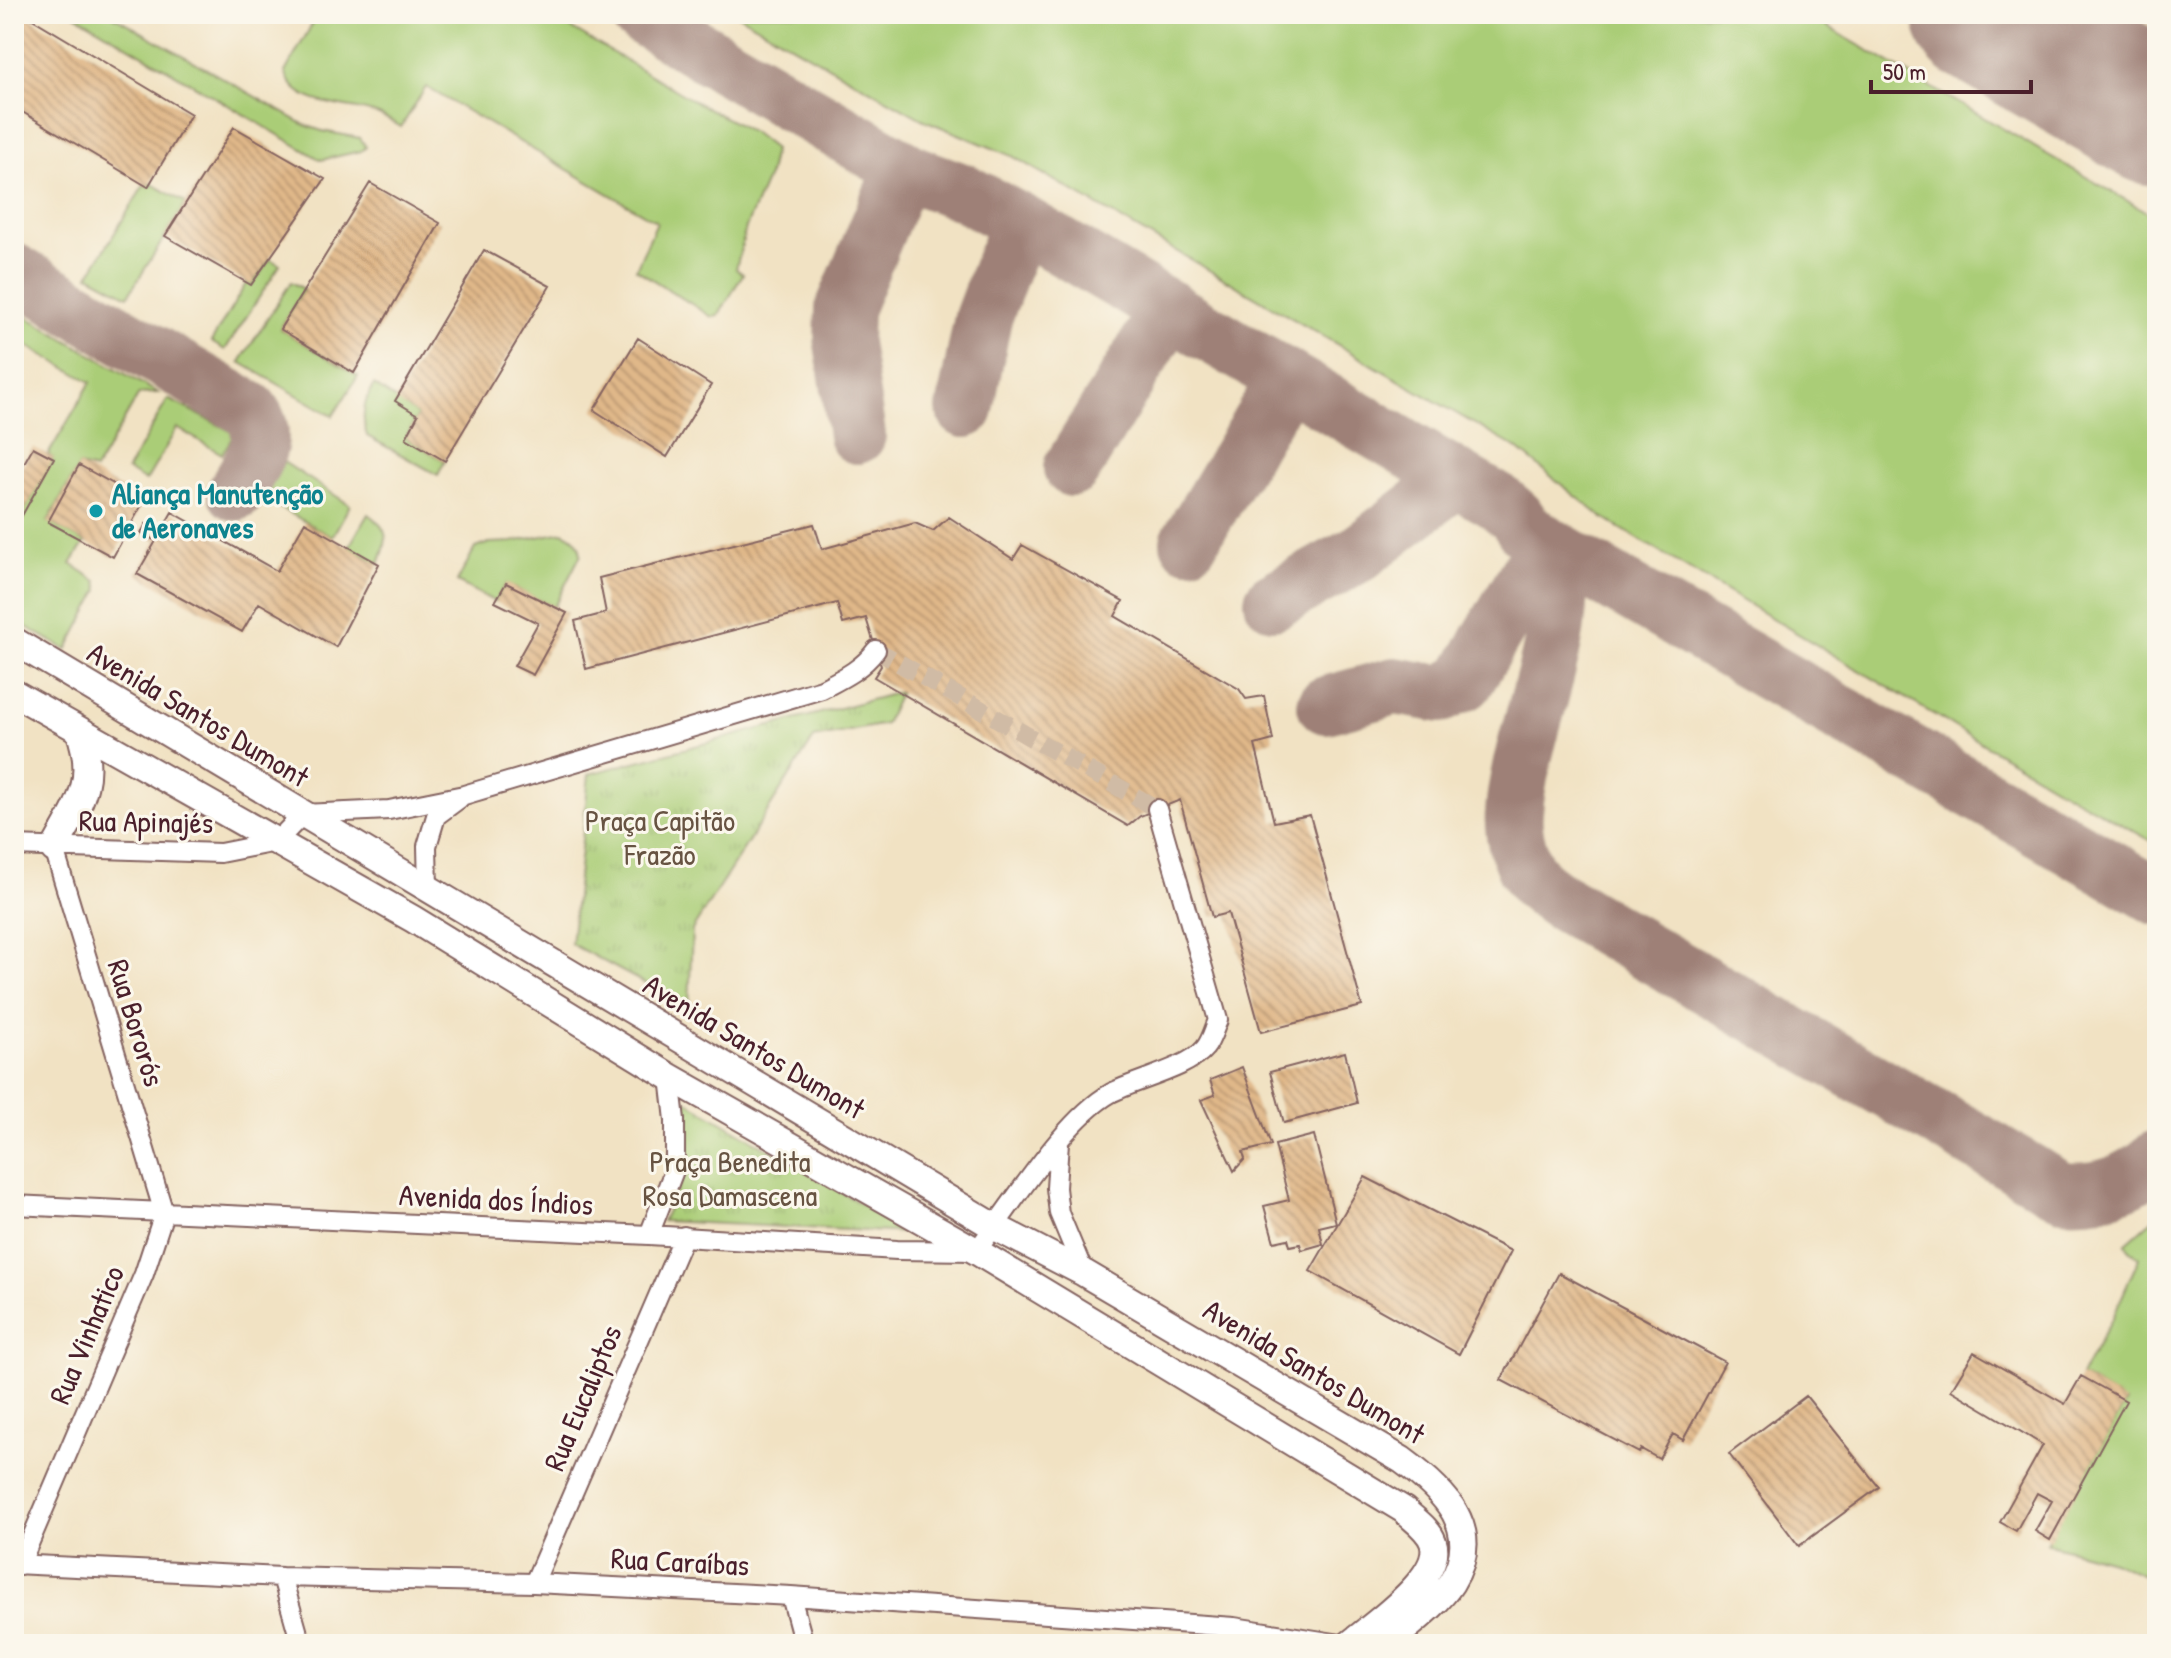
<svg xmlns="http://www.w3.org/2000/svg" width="2171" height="1658" font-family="'Patrick Hand',sans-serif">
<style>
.grass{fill:#aacd77;stroke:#7a7651;stroke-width:2}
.park{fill:url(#park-tufts);stroke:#7a7651;stroke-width:2}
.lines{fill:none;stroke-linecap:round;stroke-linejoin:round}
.taxiway{stroke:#9e8077;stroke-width:58}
.runway{stroke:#9e8077;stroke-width:144}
.building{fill:url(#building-back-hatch)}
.minor-tunnel{stroke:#d0bba5;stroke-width:18;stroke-dasharray:18 9;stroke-linecap:butt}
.minor-casing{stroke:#846360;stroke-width:22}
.secondary-casing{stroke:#846360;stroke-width:30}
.minor{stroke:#fff;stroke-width:18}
.secondary{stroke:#fff;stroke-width:26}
.culture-dot{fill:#0f9aa8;stroke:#fbf7ec;stroke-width:3}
.labels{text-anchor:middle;stroke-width:6;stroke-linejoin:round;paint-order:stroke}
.culture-label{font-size:30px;font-weight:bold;fill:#0d838f;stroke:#fbf7ec;text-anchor:start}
.street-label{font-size:30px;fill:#4a1f2b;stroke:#fbf7ec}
.park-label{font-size:30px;fill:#675342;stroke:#fbf7ec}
</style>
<defs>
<pattern id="park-tufts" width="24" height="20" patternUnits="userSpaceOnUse" patternTransform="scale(2)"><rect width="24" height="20" fill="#aacd77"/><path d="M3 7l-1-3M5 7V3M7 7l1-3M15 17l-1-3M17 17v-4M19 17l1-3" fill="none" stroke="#94b067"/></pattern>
<pattern id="building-back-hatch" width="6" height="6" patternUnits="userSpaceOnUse" patternTransform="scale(2)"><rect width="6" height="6" fill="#e0b889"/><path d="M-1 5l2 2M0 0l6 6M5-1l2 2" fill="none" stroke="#b89570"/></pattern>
</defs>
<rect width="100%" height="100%" fill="#fbf7ec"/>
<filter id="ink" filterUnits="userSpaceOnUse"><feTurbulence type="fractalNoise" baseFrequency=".0125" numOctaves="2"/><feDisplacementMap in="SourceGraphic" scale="16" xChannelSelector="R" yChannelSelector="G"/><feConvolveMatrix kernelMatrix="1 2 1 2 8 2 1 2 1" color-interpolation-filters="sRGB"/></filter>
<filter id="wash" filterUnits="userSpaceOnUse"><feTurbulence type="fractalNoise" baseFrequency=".006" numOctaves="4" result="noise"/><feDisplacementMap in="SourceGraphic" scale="32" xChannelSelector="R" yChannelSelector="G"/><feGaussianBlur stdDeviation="1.8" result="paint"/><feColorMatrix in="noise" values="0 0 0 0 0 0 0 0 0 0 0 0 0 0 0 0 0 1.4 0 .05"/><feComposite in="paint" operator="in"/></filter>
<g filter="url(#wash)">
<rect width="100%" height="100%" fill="#f1e2c3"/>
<!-- grass -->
<path class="grass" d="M74,14h36l195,111 17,6 38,7 6,9 -5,4 -40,9z
M318,14h229l147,87 60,32 20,16 -5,25 -23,53 -10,42 7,5 -24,41 -7,2 -76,-48 21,-47 -231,-135 -25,40c-9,-6 -18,-11 -28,-14 -30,-10 -76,-5 -88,-41z
M736,14h1069l352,204v626l-86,-48 -468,-278 -87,-70 -504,-292 -90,-37z
M150,183l36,20 -58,93 -39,-21 55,-90 4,2z
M270,259l10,6 -55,85 -14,-8 36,-60 5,3z
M291,282l13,7 -24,40 78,47 -25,40 -93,-54z
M22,314l136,79 -19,1 -44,76 -16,-4 -31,55 37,21 -14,22 26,17 2,9 -32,60 -53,-30v-90l39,-72 -5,-3 43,-73 -76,-43 1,-14z
M374,385l44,30 -12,23 39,23 -7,14 -71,-39c-6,-18 -4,-35 7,-51z
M168,399l67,34 -13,21 -45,-26 -31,53 -19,-11z
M282,461l68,44 -18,32 -71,-40z
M368,514c23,16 20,25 11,50l-30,-17z
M563,532c12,5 16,10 18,22l-27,53 -48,-23 -11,18 -38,-20 18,-34 14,-5 23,-1z
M2157,1216v365l-45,-20 -66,-18 80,-141 -45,-26 34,-63 24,-55 -14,-14z"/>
<!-- park -->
<path class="park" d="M900,692l-15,32 -71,14 -122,192 -3,77 -118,-63 18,-170z
M680,1097l230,136 -248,-12 21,-44 1,-41z"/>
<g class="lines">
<!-- taxiway -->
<path class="taxiway" d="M638,14l275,160 52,19 56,30 480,281 15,13 8,12 29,19 604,348
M14,272l236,138c23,30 1,53 -14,82
M965,409l18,-91 22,-59 16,-36
M857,435l-14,-92 1,-34 59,-141
M1072,468l98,-159
M1189,542l98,-164
M1553,548c23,82 -33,181 -39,264 -2,21 6,52 20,69 6,7 16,13 24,19l504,291c37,3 68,-7 95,-32
M1273,601l85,-47 99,-76
M1326,705l69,-19 46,8 24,-12 81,-139"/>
<!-- runway -->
<path class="runway" d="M1985,14l172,100"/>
</g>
<g id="blocks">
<!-- building -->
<path class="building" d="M14,14h10l167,100 -43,73 -134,-80z
M234,127l91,52 -74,106 -86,-49z
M370,183l70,40 -86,150 -74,-44z
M484,250l66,36 -105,175 -39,-23 12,-23 -23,-14z
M638,338l73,47 -44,72 -73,-47z
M33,447l21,11 -40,72v-49z
M79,465l65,36 -31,56 -65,-35z
M172,512l105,59 28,-49 74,42 -43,83 -77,-44 -17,29 -105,-58 19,-33 -15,-8 5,-9 14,9z
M949,517l64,42 9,-14 101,56 -8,15 124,73 7,10 18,-3 9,44 -18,5 19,77 36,-7 52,191 -101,26 -33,-119 -16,4 -32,-117 -40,16 -12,10 -254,-149 7,-11 -15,-48 -23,6 -6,-21 -251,66 -11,-48 31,-8 -7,-35 215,-54 8,25 93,-26 18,8z
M506,583l61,30 -34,62 -19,-9 24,-43 -43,-21z
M1345,1052l12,51 -73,20 -14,-51z
M1242,1067l29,78 -28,7 2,7 -11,12 -33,-71 14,-5 -5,-15z
M1314,1135l22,88 -17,4 4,17 -21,6 -2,-6 -10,2 -2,-7 -14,3 -10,-36 25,-6 -14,-55z
M1365,1177l146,74 -52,103 -149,-83z
M1559,1273l166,89 -42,78 -10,-6 -14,25 -18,-10 -2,4 -138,-73z
M1974,1352l91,52 16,-28 45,25 -76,139 -15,-9 17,-30 -15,-8 -21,38 -16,-9 43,-77 -92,-55z
M1806,1396l73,91 -80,59 -70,-92z"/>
</g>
</g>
<g filter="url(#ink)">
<use href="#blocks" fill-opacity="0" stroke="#846360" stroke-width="2"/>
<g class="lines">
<!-- minor-tunnel -->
<path class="minor-tunnel" d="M876,650l281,159"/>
<defs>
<path id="minor" d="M14,846l206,7 56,-11 27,-28 86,-4 75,-15 358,-106c21,-11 40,-20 54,-39
M428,889l-1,-43 9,-30 23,-17
M1059,1142l-3,46 3,25 25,60
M14,1205l635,30 248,15 79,1c36,-45 87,-131 135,-158 25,-13 78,-25 94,-45 6,-7 9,-19 13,-28l-61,-211
M649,1235l26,-67v-48l-5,-43
M14,1564l268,13 252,6 257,13 443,31 107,17
M20,1565l124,-291 20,-61 -110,-364
M282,1577l19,67
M534,1583l150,-347
M791,1596l13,48"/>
<path id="secondary" d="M14,641l981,586 89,46 318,187c41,30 83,69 49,123 -15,23 -43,42 -63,61
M14,693l399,226 257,158 306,174 428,259c10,10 24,18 29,32 12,34 -60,83 -83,102
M54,849c24,-44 44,-67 25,-119"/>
</defs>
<!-- minor casing -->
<use href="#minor" class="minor-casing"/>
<!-- secondary casing -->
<use href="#secondary" class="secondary-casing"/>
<!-- minor -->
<use href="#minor" class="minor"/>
<!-- secondary -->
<use href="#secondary" class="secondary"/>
</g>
</g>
<!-- markers -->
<circle class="culture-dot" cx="96" cy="511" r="8"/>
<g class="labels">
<!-- culture labels -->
<g class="culture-label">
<text x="112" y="504">Aliança Manutenção<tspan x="112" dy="34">de Aeronaves</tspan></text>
</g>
<!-- street labels -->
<g class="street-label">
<text transform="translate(198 715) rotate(31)" y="10">Avenida Santos Dumont</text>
<text transform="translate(146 822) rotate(1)" y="10">Rua Apinajés</text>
<text transform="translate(136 1023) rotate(73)" y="10">Rua Bororós</text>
<text transform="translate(754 1047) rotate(31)" y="10">Avenida Santos Dumont</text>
<text transform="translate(496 1200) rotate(3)" y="10">Avenida dos Índios</text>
<text transform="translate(87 1335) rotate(-67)" y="10">Rua Vinhatico</text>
<text transform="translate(1314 1372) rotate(31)" y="10">Avenida Santos Dumont</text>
<text transform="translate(583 1398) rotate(-67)" y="10">Rua Eucaliptos</text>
<text transform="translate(680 1562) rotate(3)" y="10">Rua Caraíbas</text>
</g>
<!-- park labels -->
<g class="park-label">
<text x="660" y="831">Praça Capitão<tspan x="660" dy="34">Frazão</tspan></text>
<text x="730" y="1172">Praça Benedita<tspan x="730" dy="34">Rosa Damascena</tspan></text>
</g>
</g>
<!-- margin -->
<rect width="2171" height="1658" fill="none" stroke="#fbf7ec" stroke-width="48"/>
<!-- scale -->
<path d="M1871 80v12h160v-12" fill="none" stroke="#4a1f2b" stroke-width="4"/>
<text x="1883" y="80" font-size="24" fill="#4a1f2b" stroke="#fbf7ec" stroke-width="6" paint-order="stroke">50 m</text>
</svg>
